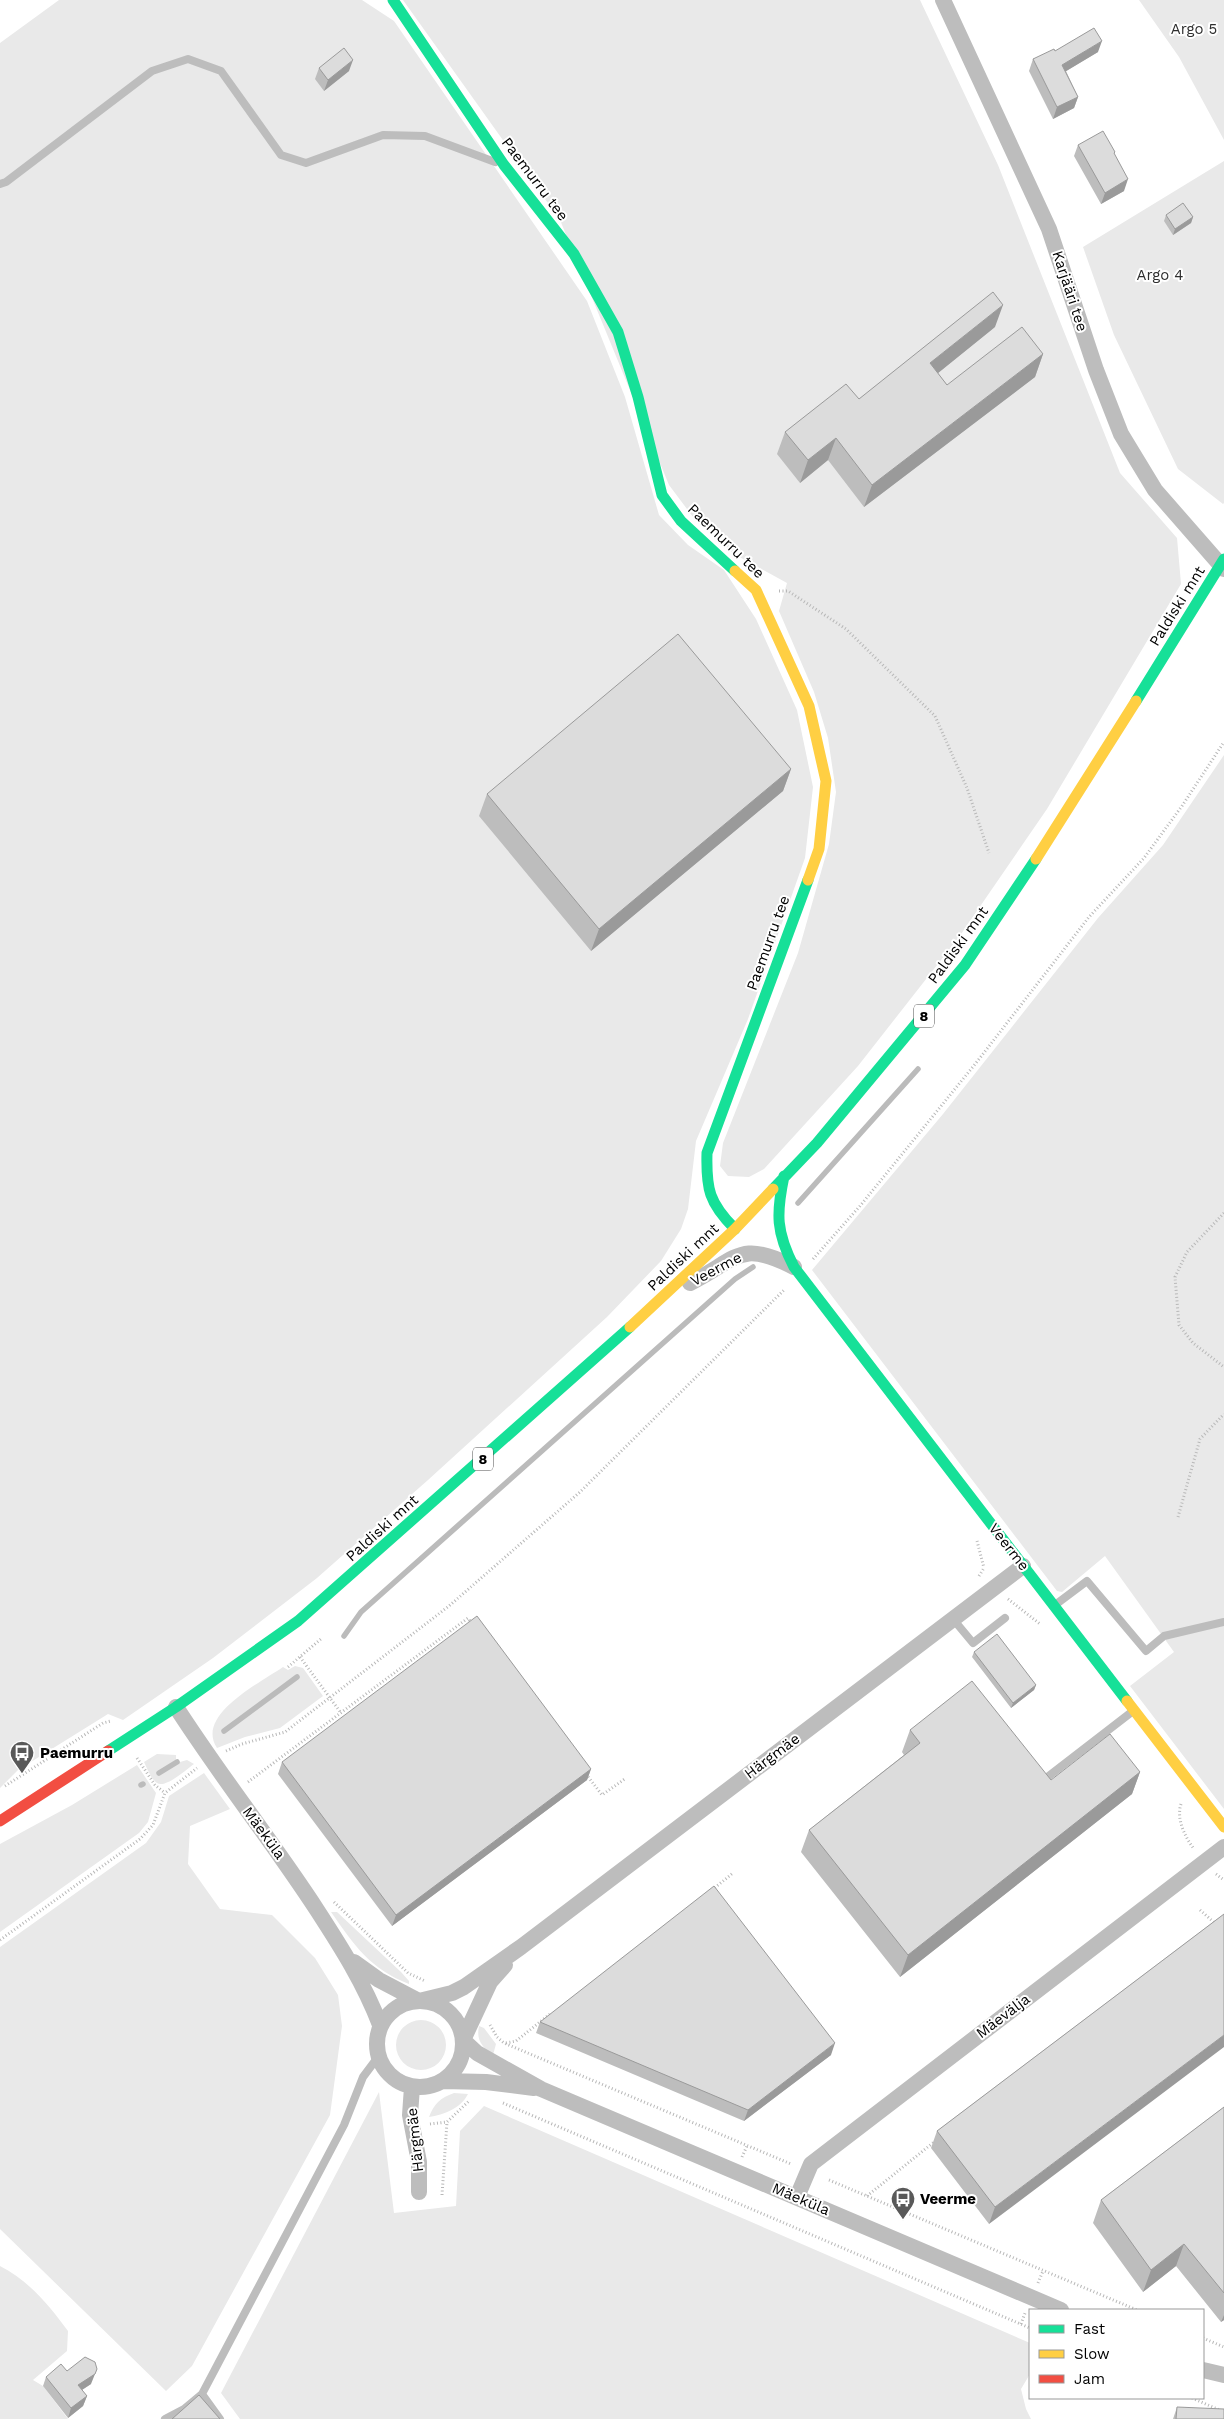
<svg xmlns="http://www.w3.org/2000/svg" width="1224" height="2419" font-family="'Work Sans',sans-serif">
<style>
.green{fill:#e9e9e9}
.lines{fill:none;stroke-linecap:round;stroke-linejoin:round}
.stream{stroke:#bbb;stroke-width:5.5}
.path{stroke:#b8b8b8;stroke-width:3;stroke-dasharray:1 2.5;stroke-linecap:butt}
.lane{stroke:#bdbdbd;stroke-width:8}
.street{stroke:#bdbdbd;stroke-width:16}
.fast{stroke:#16e098;stroke-width:11}
.slow{stroke:#ffcf43;stroke-width:11}
.jam{stroke:#f24e42;stroke-width:11}
.wall{fill:#bdbdbd}
.shaded-wall{fill:#9a9a9a}
.building{fill:#dcdcdc;stroke:#9a9a9a}
.labels{text-anchor:middle;stroke-width:4;stroke-linejoin:round;paint-order:stroke}
.shield{fill:#fff;stroke:#4c4c4c;stroke-width:1}
.shield-label{font-size:14px;font-weight:bold;fill:#000}
.park-label{font-size:15px;fill:#2e2e2e;stroke:#fff}
.street-label{font-size:15px;fill:#000;stroke:#fff}
.poi-label{font-size:15px;font-weight:bold;fill:#000;stroke:#fff;text-anchor:start}
</style>
<rect width="100%" height="100%" fill="#fff"/>
<!-- green -->
<path class="green" d="M59,0h303l32,21 193,280 38,96 34,118 29,30 36,25 32,49 41,91 16,77 -8,71 -57,161 -52,122 -8,68 -7,20 -20,32 -54,56 -179,163 -111,98 -104,80 -90,62 -15,-6 -90,56 -18,18v-1745z
M403,0h517l78,165 122,308 57,65 4,46 -134,225 -88,128 -101,129 -94,103 -15,8 -21,-1 -8,-10 3,-23 75,-190 31,-109 7,-52 -8,-54 -14,-46 -35,-81 8,-28 -53,-29 -41,-37 -24,-32 -109,-265z
M1139,0h85v140l-45,-83z
M1224,161v342l-1,1 -45,-35 -64,-134 -31,-88z
M1224,755v1054l-94,-123 44,-34 -69,-96 -43,36 -5,-1 -245,-321 131,-156 155,-196 65,-73z
M295,1666l8,2 20,28 -43,32 -35,9 -28,11c-22,-33 43,-65 66,-81l5,3z
M157,1754l19,1v5l4,2 7,-2 7,4c-7,5 -29,25 -37,19 -6,-4 -10,-15 -13,-21z
M137,1765l19,28 -8,29 -9,11 -139,99v-88l72,-39z
M204,1773l26,36 -40,17 -2,38 32,45 52,6 43,43 23,37 4,31 -12,89 -138,251 -26,25 -166,-162v-282l146,-104 15,-21 8,-26z
M331,1912h6l64,60 8,9v3c-39,-15 -55,-39 -78,-72z
M396 2045a25 25 0 1 1 50 0a25 25 0 1 1-50 0Z
M479,2026l5,2 12,16 -3,11c-11,-8 -17,-15 -14,-29z
M379,2092l15,121 62,-7 4,-75 24,-25 546,237v31l-9,15 5,20 5,10h-791l-19,-26z
M454,2093l14,1c-7,14 -24,21 -39,23 5,-13 11,-19 25,-24z
M0,2266c29,15 49,39 68,65l-1,20 -34,29 10,6 25,33h-68z"/>
<g class="lines">
<!-- stream -->
<path class="stream" d="M798,1203l120,-134
M344,1636l17,-24 374,-333 18,-12
M224,1731l73,-54
M159,1773l18,-11
M141,1785l2,-1"/>
<!-- path -->
<path class="path" d="M779,591h9l58,38 89,87 32,72 22,65
M1224,1213l-37,39 -12,25 4,48 14,18 31,24
M813,1259l47,-53 116,-143 113,-146 55,-59 38,-52 42,-64
M1178,1517l22,-78 24,-25
M977,1541l7,27
M979,1576l5,-8
M1008,1599l32,25
M300,1657l41,56
M288,1667l34,-29
M226,1751l16,-7 43,-12 164,-126 131,-114 205,-203
M137,1758l18,27 10,8
M586,1774l16,21 24,-17
M248,1782l220,-164 4,6
M5,1786l98,-63 8,-2
M1181,1804c-5,15 4,33 13,45
M1216,1874l8,6
M712,1890l21,-17
M334,1902l74,71 17,8
M1200,1910l17,15
M0,1940l140,-101 13,-14 12,-32 32,-25
M490,2025l7,12 7,6 287,121
M506,2043l10,-2 34,-27
M503,2103l527,225
M430,2124l17,-2
M742,2157l5,-11
M829,2180l308,130
M442,2195l5,-73 23,-22
M867,2196l67,-54
M1038,2283l5,-12
M1021,2324l4,-11
M1203,2338l21,9
M1192,2398l32,14"/>
<!-- lane -->
<path class="lane" d="M0,184l6,-2 146,-111 36,-12 33,12 60,84 25,8 77,-28 42,1 70,26
M1055,1605l32,-24 59,70 18,-15 60,-14
M953,1619l20,24 32,-25
M1041,1782l92,-71
M202,2394l18,25
M165,2419l19,-10 18,-15 142,-269 19,-48 15,-20"/>
<!-- street -->
<path class="street" d="M943,0l106,229 47,141 25,64 34,56 69,79
M690,1283c48,-24 49,-44 104,-16
M176,1707c45,70 96,134 141,203 24,37 47,73 63,115
M354,1962l25,18 40,21
M377 2044a43 43 0 1 1 86 0a43 43 0 1 1-86 0Z
M419,2001l33,-8 12,-6 57,-40 502,-381
M463,2040l14,13 64,36 520,221
M463,2040l27,-58 15,-17
M443,2081l43,1 48,6
M412,2087l-2,28 9,47v30
M797,2197l14,-33 413,-317
M1203,2370l21,5"/>
<!-- fast -->
<path class="fast" d="M393,0l111,165 70,89 44,78 20,65 24,98 19,26 54,50
M1136,701l88,-142
M784,1176c-8,38 -8,56 10,91l333,434
M773,1189l44,-46 148,-178 71,-106
M735,1229c-26,-26 -29,-40 -28,-76l101,-273
M108,1751l68,-44 122,-86 332,-294"/>
<!-- slow -->
<path class="slow" d="M735,571l21,19 53,116 17,75 -7,68 -11,31
M1036,859l100,-158
M630,1327l105,-98 38,-40
M1127,1701l97,126"/>
<!-- jam -->
<path class="jam" d="M0,1821l108,-70"/>
</g>
<!-- wall -->
<path class="wall" d="M1055,51l43,1 -32,19 12,26 -4,11 -21,11 -24,-48 4,-12z
M319,68l30,3 -25,20 -9,-12z
M1078,145l37,7 -1,2 10,37 -23,13 -27,-48z
M1166,215l27,2 -2,6 -18,12 -9,-14z
M995,327l-57,46 9,12 96,-31 -8,23 -171,130 -36,-47 -28,23 -23,-29 8,-22 74,-33z
M791,769l-8,22 -192,160 -112,-135 8,-22z
M974,1652l62,33 -2,5 -23,18 -39,-51z
M910,1730l141,50 89,-8 -8,22 -232,183 -99,-125 8,-22 95,-75 -2,-3z
M282,1762l309,7 -4,11 -195,146 -114,-152z
M1224,1914l-235,310 -58,-76 6,-17z
M540,2022l291,33 -87,66 -208,-88z
M1224,2107v213l-3,2 -45,-56 -33,26 -50,-69 8,-23z
M67,2371l24,13 -9,6 5,6 -4,10 -15,12 -25,-32 3,-9z
M1177,2407l47,12h-51z"/>
<!-- shaded-wall -->
<path class="shaded-wall" d="M1102,41l-4,11 -40,24 4,-11z
M353,60l-4,11 -25,20 4,-11z
M1078,97l-4,11 -21,11 4,-12z
M1128,179l-4,12 -23,13 4,-11z
M1193,217l-2,6 -18,12 2,-6z
M1003,305l-8,22 -73,59 8,-23z
M1043,354l-8,23 -171,130 8,-22z
M836,438l-8,22 -28,23 8,-23z
M791,769l-8,22 -192,160 8,-22z
M1036,1685l-2,5 -23,18 2,-5z
M591,1769l-4,11 -195,146 4,-11z
M1140,1772l-8,22 -232,183 8,-22z
M1224,2035v12l-235,177 6,-17z
M835,2043l-4,12 -87,66 4,-11z
M1184,2244l-8,22 -33,26 8,-22z
M1224,2315v5l-3,2z
M97,2369l-6,15 -17,11 4,-10z
M87,2396l-4,10 -15,12 3,-10z"/>
<!-- building -->
<path class="building" d="M1094,28l8,13 -40,24 16,32 -21,10 -24,-48 21,-10 1,2z
M344,48l9,12 -25,20 -9,-12z
M1103,131l12,21 -1,1 14,26 -23,14 -27,-48z
M1183,203l10,14 -18,12 -9,-14z
M993,292l10,13 -73,58 17,22 75,-58 21,27 -171,131 -36,-47 -28,22 -23,-28 61,-48 13,15z
M678,634l113,135 -192,160 -112,-135z
M477,1616l114,153 -195,146 -114,-153z
M997,1634l39,51 -23,18 -39,-51z
M972,1681l79,99 59,-46 30,38 -232,183 -99,-125 111,-87 -10,-13z
M714,1886l121,157 -87,67 -208,-88z
M1224,1914v121l-229,172 -58,-76z
M1224,2107v186l-40,-49 -33,26 -50,-70z
M85,2357l10,5 2,7 -2,5 -17,11 9,11 -16,12 -25,-31 15,-13 6,7z
M199,2395l21,24h-48z
M1177,2407l47,2v10h-48z"/>
<!-- icons -->
<defs>
<symbol id="bus-pin" viewBox="-11 -11 22 30"><path d="M0 17L-7.5 6A9.5 9.5 0 1 1 7.5 6Z" fill="#595959" stroke="#fff"/><path d="M-5-6H5V4H4V6H2V4H-2V6H-4V4H-5ZM-3.5-4V0h7V-4ZM-3.5 1.2v1.5H-2V1.2ZM2 1.2v1.5H3.5V1.2Z" fill="#fff"/></symbol>
</defs>
<g fill-rule="evenodd">
<use href="#bus-pin" x="8" y="1739" width="28" height="38"/>
<use href="#bus-pin" x="889" y="2185" width="28" height="38"/>
</g>
<g class="labels">
<!-- shield labels -->
<g class="shield">
<rect x="914" y="1004.5" width="20" height="23" rx="4"/>
<rect x="473" y="1447.5" width="20" height="23" rx="4"/>
</g>
<g class="shield-label">
<text x="924" y="1021">8</text>
<text x="483" y="1464">8</text>
</g>
<!-- park labels -->
<g class="park-label">
<text x="1194" y="34">Argo 5</text>
<text x="1160" y="280">Argo 4</text>
</g>
<!-- street labels -->
<g class="street-label">
<text transform="translate(535 179) rotate(53)" y="5">Paemurru tee</text>
<text transform="translate(1070 291) rotate(72)" y="5">Karjääri tee</text>
<text transform="translate(726 541) rotate(44)" y="5">Paemurru tee</text>
<text transform="translate(1177 606) rotate(-58)" y="5">Paldiski mnt</text>
<text transform="translate(768 943) rotate(-70)" y="5">Paemurru tee</text>
<text transform="translate(958 945) rotate(-54)" y="5">Paldiski mnt</text>
<text transform="translate(683 1257) rotate(-43)" y="5">Paldiski mnt</text>
<text transform="translate(716 1269) rotate(-28)" y="5">Veerme</text>
<text transform="translate(382 1528) rotate(-42)" y="5">Paldiski mnt</text>
<text transform="translate(1009 1547) rotate(52)" y="5">Veerme</text>
<text transform="translate(772 1756) rotate(-37)" y="5">Härgmäe</text>
<text transform="translate(264 1833) rotate(54)" y="5">Mäeküla</text>
<text transform="translate(1003 2016) rotate(-37)" y="5">Mäevälja</text>
<text transform="translate(415 2140) rotate(-96)" y="5">Härgmäe</text>
<text transform="translate(801 2199) rotate(23)" y="5">Mäeküla</text>
</g>
<!-- poi labels -->
<g class="poi-label">
<text x="40" y="1758">Paemurru</text>
<text x="920" y="2204">Veerme</text>
</g>
</g>
<!-- legend -->
<rect x="1029" y="2309" width="175" height="90" fill="#ffffff" stroke="#999999"/>
<rect x="1039" y="2325" width="25" height="8" fill="#16e098" stroke="#999999"/>
<text x="1074" y="2334" font-size="15" fill="#000000">Fast</text>
<rect x="1039" y="2350" width="25" height="8" fill="#ffcf43" stroke="#999999"/>
<text x="1074" y="2359" font-size="15" fill="#000000">Slow</text>
<rect x="1039" y="2375" width="25" height="8" fill="#f24e42" stroke="#999999"/>
<text x="1074" y="2384" font-size="15" fill="#000000">Jam</text>
</svg>
